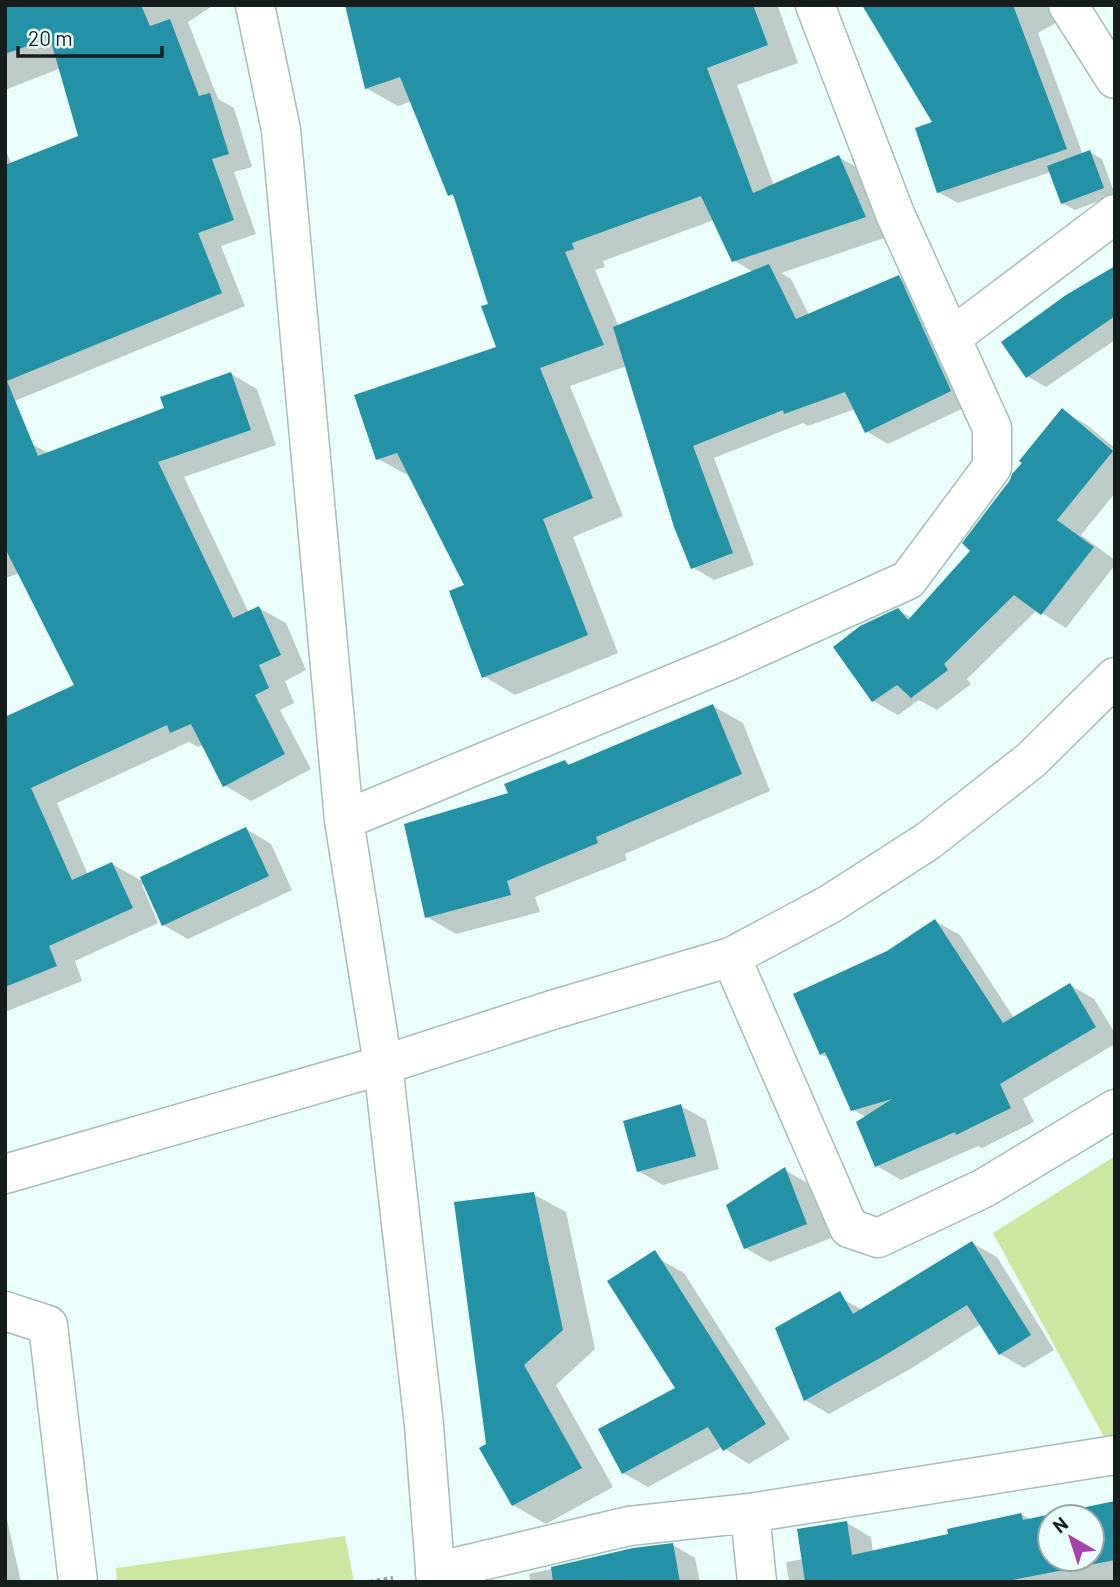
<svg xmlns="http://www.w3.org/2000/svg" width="1120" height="1587" font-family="Barlow,sans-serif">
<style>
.green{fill:#cbe7a0}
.shadow{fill:#0003;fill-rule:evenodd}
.building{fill:#2392a6;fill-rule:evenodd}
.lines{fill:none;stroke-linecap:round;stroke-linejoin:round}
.minor-casing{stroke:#a6beb9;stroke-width:41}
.tertiary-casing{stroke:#a6beb9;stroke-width:41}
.path{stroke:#96a5a2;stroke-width:4.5;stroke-dasharray:3.5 3.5;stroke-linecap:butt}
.minor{stroke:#fff;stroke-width:38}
.tertiary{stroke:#fff;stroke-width:38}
</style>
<rect width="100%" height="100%" fill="#ebfefb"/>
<!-- green -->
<path class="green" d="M1115,1156v278l-11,3 -111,-204z
M345,1536l9,46h-237l-1,-14z"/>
<!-- shadow -->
<path class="shadow" d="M5,5h209l-26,17 30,77 16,9 18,59 -18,5 22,62 -35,12 24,60 -240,99v-256l7,16 68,-28 -19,-69 -56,22z
M347,5l431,2 20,56 -61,22 37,101 65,-29 31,18 26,59 -115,39 10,6 18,36 90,-38 22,13 51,114 -84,40 -22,-13 -11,-22 -47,17 -5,-3 -89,35 40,107 -40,15 -22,-13 -65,-201 -57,20 53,130 -50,21 45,116 -103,42 -31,-19 -18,-90 -55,-109 -33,-18 120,-111 -8,-43 -33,-106 -8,-5 -37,-93 -14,5 -32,-18zM714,220l19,40 20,12 -134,55 -24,-57 10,-3 -2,-6z
M864,5h204l-2,12 -28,16 45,122 7,-3 12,7 13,36 -40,15 -13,-7 -11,-31 -93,31 -20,-11 -3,-69z
M1115,268v72l-69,47 -19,-11z
M231,374l26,15 19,56 -92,32 65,136 10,-5 27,15 20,47 -21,11 9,22 -14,7 31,59 -60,32 -27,-16 -21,-40 -5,2 -9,-5 -132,61 31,72 24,-11 32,18 102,-53 25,15 21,46 -104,49 -25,-14 -18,-41 -3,1 16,38 -83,38 7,20 -77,31v-295l71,-32 -56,-112 -15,5v-125l27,-9 16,9 118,-44z
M1063,411l24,14 28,23v45l-34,42 34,25v5l-49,63 -29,-18 -70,69 4,5 -34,26 -18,-10 -21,15 -25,-14 25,-91 14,8 61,-67z
M713,706l30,17 27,68 -145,63 2,6 -92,37 5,15 -84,22 -29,-17 138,-155 7,3z
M935,921l25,14 54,83 56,-33 24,14 21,34v11l-92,55 11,23 -52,26 -4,-2 -77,34 -24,-14 -11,-49 -14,-8 -22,-50 -9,-5 67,-102z
M681,1106l25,14 13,49 -56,16 -25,-14z
M785,1170l24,14 22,54 -61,24 -25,-14z
M533,1194l33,18 29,137 -39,36 57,102 -67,37 -33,-19z
M972,1243l25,14 57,93 -30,18 -24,-14 -19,-30 -69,44 -83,46 -24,-14 38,-101 19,11z
M659,1259l25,14 106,166 -41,25 -27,-17 -74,40 -25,-14 55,-84z
M5,1390l2,1 -2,32z
M1115,1503v79h-326l-3,-20 18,-3 43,-36 24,14 2,15 77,-17 71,-21 10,6zM1050,1517h42v42h-42z
M5,1511l16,71h-16z
M673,1545l22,13 5,24h-170l-1,-8 64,-15z"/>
<!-- building -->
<path class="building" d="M5,5h136l9,21 20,-7 29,77 11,-3 19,61 -17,5 22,61 -36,13 24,60 -215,88 31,75 126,-48 -4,-11 71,-25 20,58 -93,32 75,156 26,-12 22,49 -22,10 10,23 -14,7 30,59 -62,33 -32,-63 -21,9 -3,-8 -136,63 41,92 40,-18 21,46 -84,38 8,20 -52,21v-270l69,-32 -69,-137v-383l73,-29 -28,-98 -45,16z
M345,5h408l15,40 -61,23 46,125 86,-38 27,62 -134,45 -31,-66 -129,47 2,6 -9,3 39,93 -64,23 53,130 -50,21 45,116 -106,43 -33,-87 15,-6 -67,-132 -21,7 -22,-65 142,-48 -15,-41 7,-2 -35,-110 -5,2 -48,-119 -35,12z
M862,5h151l54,144 -130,44 -22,-65 17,-6z
M1090,150l14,38 -43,16 -14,-38z
M769,264l27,55 103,-44 52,116 -86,42 -20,-41 -61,22 -1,-4 -90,36 40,107 -42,16 -17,-42 -61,-200z
M1115,266v50l-89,62 -25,-36 65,-47z
M1062,408l51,43 -56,69 37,27 -53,68 -27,-20 -70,69 4,6 -37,28 -14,-13 -25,17 -39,-55 27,-21 38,-18 10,12 62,-69 -8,-8 48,-63 2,-6 10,-11 -3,-2z
M713,704l29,70 -146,63 2,6 -91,38 4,14 -86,23 -21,-94 104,-31 -4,-9 61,-24 3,5z
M246,827l23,49 -107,50 -22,-49z
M935,919l68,104 67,-40 26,44 -96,57 11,24 -55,27 -1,-3 -80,35 -19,-45 36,-23 -41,12 -26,-59 -5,3 -27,-61 94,-43z
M681,1104l15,52 -59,16 -14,-51z
M785,1167l22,57 -63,25 -18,-44z
M534,1192l29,138 -39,35 58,103 -70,38 -33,-58 7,-4 -32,-242z
M972,1241l59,94 -32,20 -32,-50 -80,49 -83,47 -29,-73 65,-37 13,23z
M655,1250l111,174 -43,27 -15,-24 -86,47 -24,-45 77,-41 -68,-107z
M1115,1501v59l-113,22h-197l-8,-53 50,-8 5,34 96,-21 -1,-5 74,-16 2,7zM1050,1517h42v42h-42z
M673,1543l7,39h-127l-2,-15 82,-19z"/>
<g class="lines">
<defs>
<path id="minor" d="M255,5l26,125 63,690 39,245
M1068,5l47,74
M952,337l163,-123
M344,820l384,-159 180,-81 84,-113v-39l-97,-214 -80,-209
M731,957l118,271 29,10 106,-50 131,-79
M5,1311l43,14 30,257
M750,1513l7,69
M435,1572l194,-46 121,-13 365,-58"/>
<path id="tertiary" d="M383,1065l41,360 12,157
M5,1174l378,-109 169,-55 179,-53 99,-53 98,-63 103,-81 84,-83"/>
</defs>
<!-- minor casing -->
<use href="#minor" class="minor-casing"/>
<!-- tertiary casing -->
<use href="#tertiary" class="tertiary-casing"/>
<!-- path -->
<path class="path" d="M370,1582l23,-4"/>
<!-- minor -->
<use href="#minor" class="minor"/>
<!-- tertiary -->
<use href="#tertiary" class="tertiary"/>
</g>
<!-- border -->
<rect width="1120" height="1587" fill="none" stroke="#161e1d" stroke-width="14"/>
<!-- north arrow -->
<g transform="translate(1071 1538) rotate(321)"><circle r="33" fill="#ebfefb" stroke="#96a4a2" stroke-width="2"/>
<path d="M0-5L12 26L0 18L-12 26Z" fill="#a942a7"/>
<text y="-10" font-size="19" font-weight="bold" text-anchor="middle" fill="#161e1d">N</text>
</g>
<!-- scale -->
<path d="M18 46v10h144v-10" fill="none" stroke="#161e1d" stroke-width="3.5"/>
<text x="28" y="46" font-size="21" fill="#161e1d" stroke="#ebfefb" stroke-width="5" paint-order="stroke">20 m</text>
</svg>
